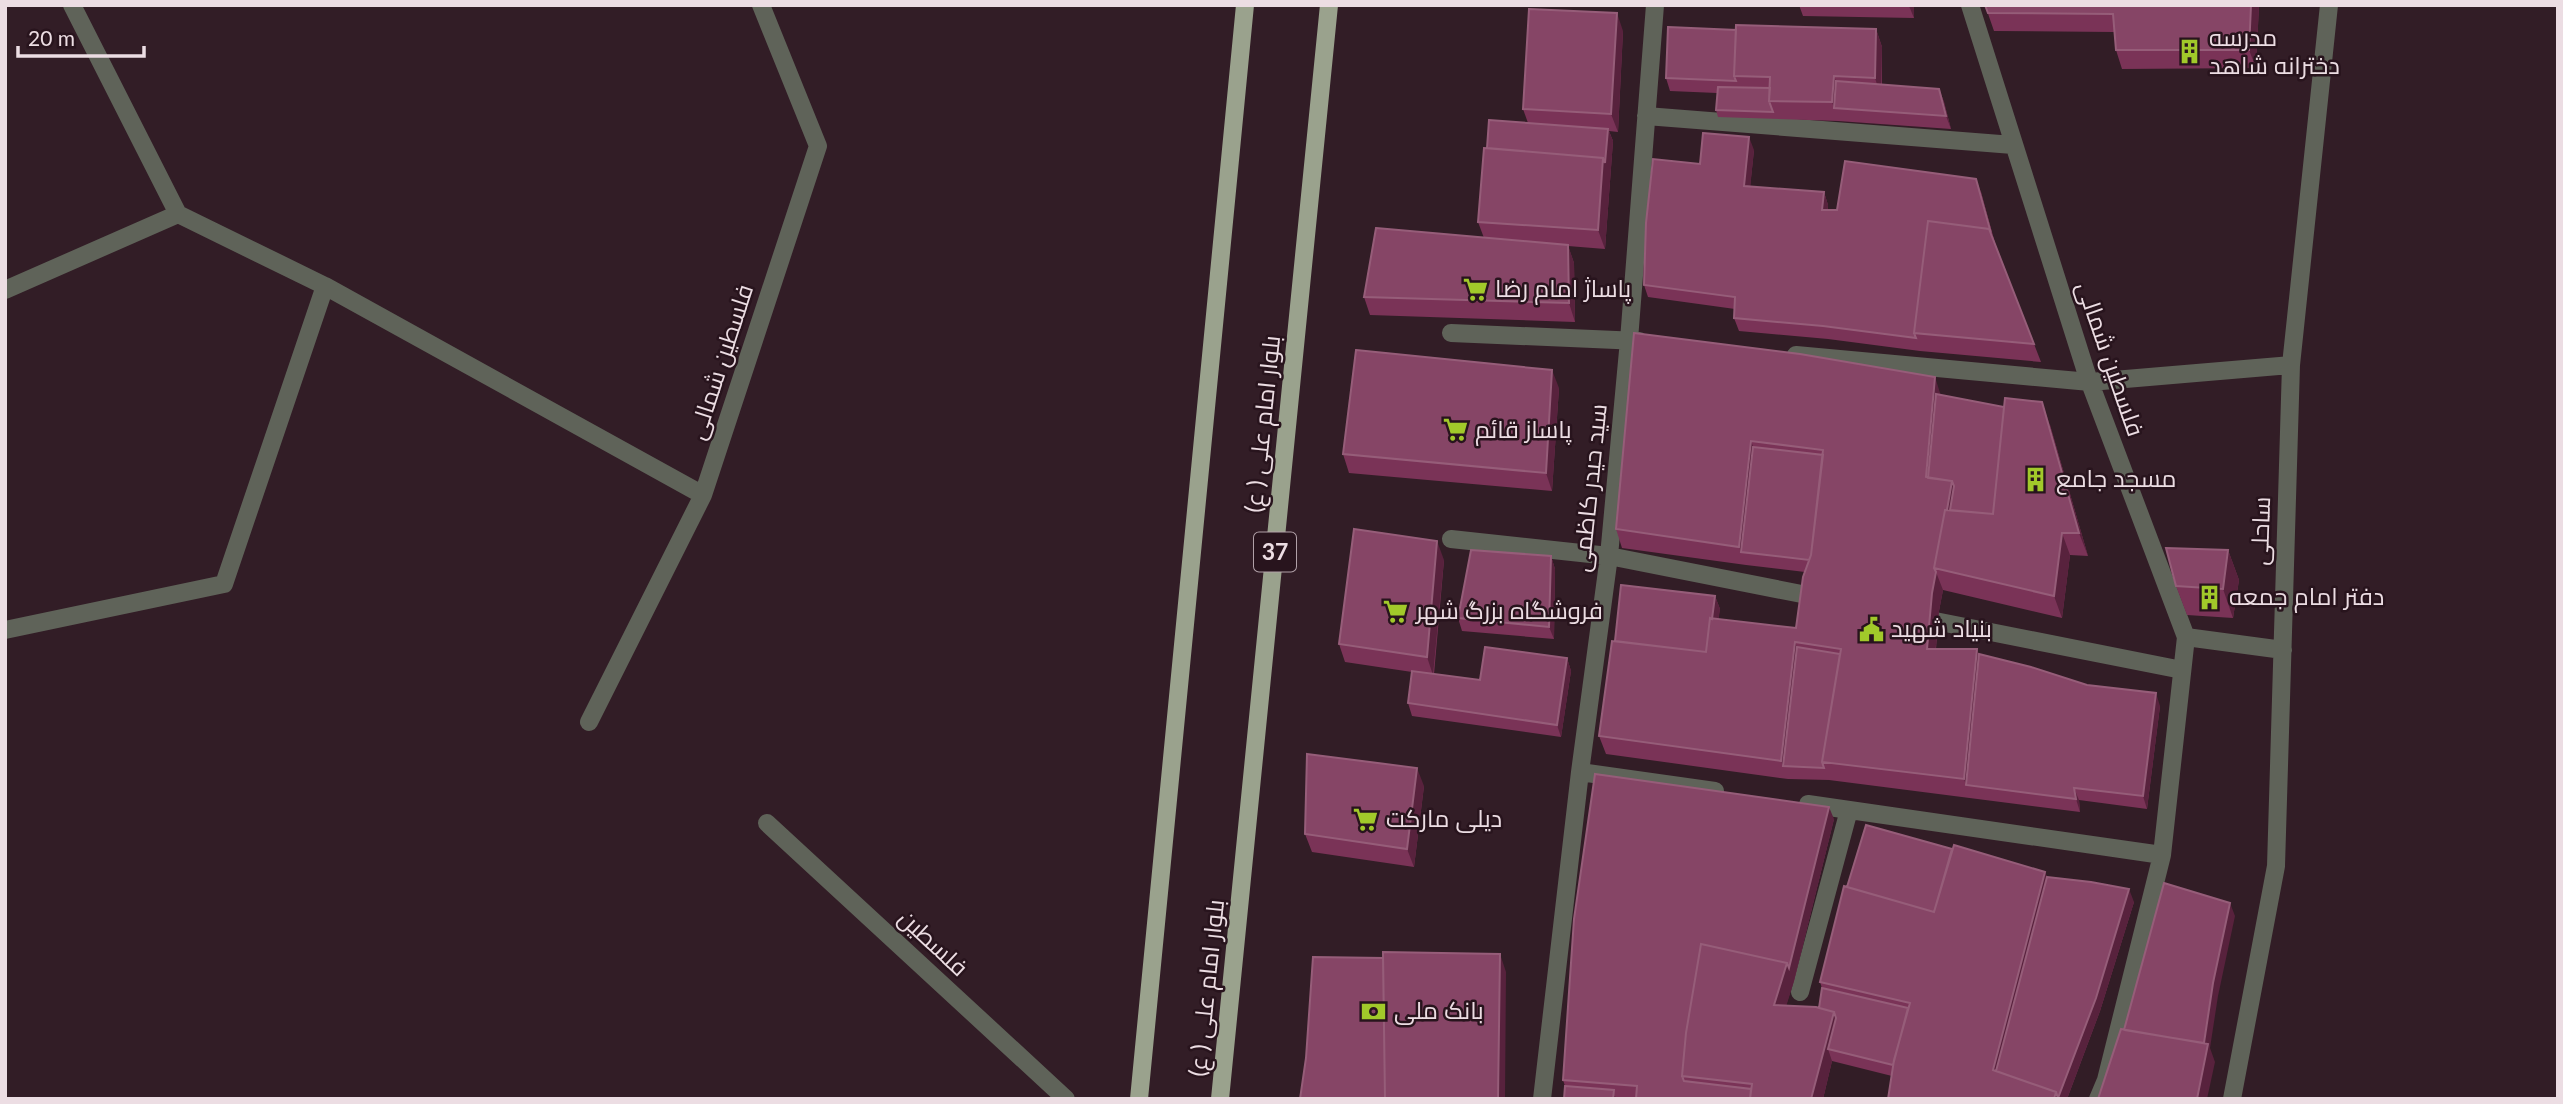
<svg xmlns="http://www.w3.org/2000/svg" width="2563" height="1104" font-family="Lato,Cairo,sans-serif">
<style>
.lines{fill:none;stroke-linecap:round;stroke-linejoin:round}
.minor{stroke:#5f6359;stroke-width:18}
.major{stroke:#9aa28d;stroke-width:18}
.wall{fill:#7a3357}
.shaded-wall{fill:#58223d}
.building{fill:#864566;stroke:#965d79;stroke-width:2}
.labels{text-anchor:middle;stroke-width:5;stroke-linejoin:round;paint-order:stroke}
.shield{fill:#28141d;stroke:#b1a1a8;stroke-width:2}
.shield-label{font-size:23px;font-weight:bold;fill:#ecdde3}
.poi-label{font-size:24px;fill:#ecdde3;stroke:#28141d;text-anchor:start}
.street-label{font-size:24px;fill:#ecdde3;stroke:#28141d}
</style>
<rect width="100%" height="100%" fill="#321d26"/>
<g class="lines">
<!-- minor -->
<path class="minor" d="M1970,5l117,370 99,262 -24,218 -56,225 -8,19
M1646,116l367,29
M325,286l378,209
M5,290l173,-76
M1451,333l188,8
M1796,355l294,27 201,-17
M1451,539l158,17 213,42
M1915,617l267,53
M5,630l219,-46 101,-298 -147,-72 -106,-209
M2186,637l97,13
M589,722l114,-227 115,-349 -57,-141
M1580,772l135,19
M1808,804l354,51
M767,823l299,276
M1800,992l49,-182
M1542,1099l38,-327 29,-216 20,-216 26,-335
M2232,1099l44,-233 15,-501 38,-360"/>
<!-- major -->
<path class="major" d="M1139,1099l106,-1094
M1220,1099l109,-1094"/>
</g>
<!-- wall -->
<path class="wall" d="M1799,5h115v13l-111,-2z
M1985,5h274l-3,63 -134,1 -6,-19 -2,-18 -120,-1z
M1876,29l6,18v38l57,4 5,13 7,27 -113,-8 -120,-4 -2,-7 1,-17 -47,-2 -4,-13 70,-48z
M1623,31l-5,101 -9,-1 4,10 -8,108 -37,-3 6,17 1,59 -205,-7 -6,-18 120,-59 -6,-16 9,-74 41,-25 -5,-14z
M1754,150l-4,37 74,5 4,13v5h9l144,-18 14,51 46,119 -121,-11 -92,-12 -89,-8 -5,-13 1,-9 -87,-12 -4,-12z
M1634,333l307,62 109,30 38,131 -18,-1 -8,63 -119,-28 -4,21 -3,38 43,5 181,52 -13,103 -68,-9 1,12 -251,-32 -41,-1 -182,-25 -7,-18 16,-95 100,-45 5,13 -2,10 78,9 9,-56 -59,-7 -124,-17 -6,-19z
M1559,388l-7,103 -203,-18 -6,-19z
M2228,550l11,30 -6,38 -46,-3 -11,-29z
M1551,556l4,13 -1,70 -92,-8 -4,-13z
M1444,560l-10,114 46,6 87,-22 4,13 -10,66 -149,-21 -4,-13 4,-31 -67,-10 -6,-18z
M1424,786l-10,81 -102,-15 -7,-18z
M1834,819l-40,162 -8,24 33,3 3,-20 -2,-6 27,-95 105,-38 93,23 2,5 87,25 -34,109 -33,88h-179l4,-23 -60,-15 -9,38h-187l-20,-2 -51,-11 -2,-6z"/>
<!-- shaded-wall -->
<path class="shaded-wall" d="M1914,5v13l-5,-12z
M2251,5h8l-3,63 -7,-18z
M1617,13l6,18 -5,101 -7,-18z
M1876,29l6,18 -1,50 -6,-19z
M1834,76l7,18 -7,14 -2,-6z
M1939,89l5,13 7,27 -5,-13z
M1608,129l5,12 -8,108 -7,-19 5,-72z
M1749,137l5,13 -5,49 -5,-13z
M1976,179l5,13 15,55 -5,-13z
M1824,192l4,13 -1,18 -5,-13z
M1568,245l6,18 1,59 -6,-19z
M1552,370l7,18 -7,103 -6,-18z
M1935,377l6,19 -8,88 -7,-7z
M2042,402l8,23 38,131 -9,-23z
M1751,441l7,18 -17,93 -2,-5z
M1952,481l7,18 -22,69z
M2062,533l8,22 -8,63 -8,-22z
M1437,541l7,19 -11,115 -6,-18z
M2228,550l11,30 -6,38 -10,-29z
M1551,556l4,13 -1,70 -5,-12z
M1936,572l7,18 -4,21 -5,56 -7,-18 5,-56z
M1715,596l5,13 -8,61 -4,-13z
M1795,642l7,18 -19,106 -2,-5z
M1977,649l6,18 -17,118 4,12 -6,-18z
M1567,658l4,13 -10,66 -4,-12z
M2156,693l4,13 -13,103 -4,-13z
M1417,768l7,18 -10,81 -7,-18z
M2074,788l5,12 1,12 -4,-13z
M1829,807l5,12 -40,162 -5,-13z
M2045,872l7,18 -50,188 -9,-8z
M2129,889l5,13 -34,109 -33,88h-13z
M2230,903l5,13 -17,80 -8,52 5,14 -8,37h-10l16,-116z
M1500,954l6,18 -1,127h-7z
M1787,963l7,18 -13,42 -7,-18z
M1834,1012l6,19 -12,18 4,12 -9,38h-12z"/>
<!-- building -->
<path class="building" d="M1985,5h266l-2,45h-133l-3,-36 -125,-1z
M1529,9l88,4 -6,101 -88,-5z
M1736,25l140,4 -1,49 -41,-2 -2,26 -63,-1 1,-24 -36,-1z
M1668,27l68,3 -2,46 2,5 -70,-3z
M1836,81l103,8 7,27 -112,-8z
M1718,87l52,1 -1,13 4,11 -57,-2z
M1489,120l119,9 -3,34 -2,-5 -116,-10z
M1703,133l46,4 -5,49 80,6 -2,18h15l8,-49 131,18 15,54 -2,-4 -61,-8 -14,112 2,5 -93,-12 -89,-8 1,-21 -91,-12 2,-62 7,-64 47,5z
M1484,148l119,10 -5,72 -120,-8z
M1928,221l61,8 45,115 -120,-11z
M1376,228l192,17 1,58 -205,-6z
M1634,333l166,21 135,23 -9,100 26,4 -5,29h-2l-11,58 2,4 -4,21 -5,56h50l-13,130 -142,-17 19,-113 -46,-7 -14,119 -182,-25 13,-95 94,11 4,-34 86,10 7,-51 8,-22 12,-105 -72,-9 -12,106 -123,-18z
M1356,350l196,20 -6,103 -203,-19z
M1936,394l68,13 -11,107 -43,-4 4,-24 -2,-5 -24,-3z
M2005,398l37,4 37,131h-17l-8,63 -120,-28 11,-58 48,4z
M1753,447l70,8 -12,100 -2,5 -68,-8z
M1354,529l83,12 -10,116 -88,-13z
M2166,548l62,2 -5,39 -47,-3z
M1471,550l80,6 -2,71 -91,-9z
M1621,585l94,11 -3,23 -2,-1 -4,34 -91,-11z
M1485,647l82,11 -10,67 -149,-22 4,-32 68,9z
M1797,647l43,7 -18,108 2,6 -41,-2z
M1979,654l52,13 56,18 69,8 -13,103 -69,-8 2,11 -110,-14z
M1307,754l110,14 -10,81 -102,-15z
M1595,774l234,33 -40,161 -2,-5 -86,-19 -15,89 -4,43 2,5 67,8 -1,10h-114l1,-13 -74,-6 11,-161z
M1866,825l86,24 -18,63 -87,-25z
M1954,845l91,27 -52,198 63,22 -2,7h-166l6,-39 16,-57 -90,-21 24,-96 90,26z
M2047,877l44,5 38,7 -33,109 -38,100 -2,-6 -60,-21z
M2164,883l66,20 -17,80 -9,60 -80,-13z
M1701,944l86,19 -13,42 42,2 18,5 -23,87h-61l2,-15 -70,-8 4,-43z
M1383,952l117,2 -2,145h-113z
M1313,957l70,1 2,141h-85l6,-41z
M1822,988l86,20 -15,57 -65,-16 8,-31 -2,-6 -15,-4z
M2121,1029l87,15 -11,55h-99z
M1565,1086l49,4 -1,9h-49z"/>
<!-- icons -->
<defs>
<symbol id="building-bare" viewBox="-9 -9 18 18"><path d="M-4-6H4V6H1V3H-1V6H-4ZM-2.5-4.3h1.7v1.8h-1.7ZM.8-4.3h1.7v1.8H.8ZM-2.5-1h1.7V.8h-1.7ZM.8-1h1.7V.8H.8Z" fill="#a1c92a" stroke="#28141d" stroke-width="2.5" paint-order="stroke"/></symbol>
<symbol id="supermarket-bare" viewBox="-9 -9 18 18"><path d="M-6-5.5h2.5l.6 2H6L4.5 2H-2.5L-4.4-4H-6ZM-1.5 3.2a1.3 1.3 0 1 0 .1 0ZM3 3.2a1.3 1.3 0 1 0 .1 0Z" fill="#a1c92a" stroke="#28141d" stroke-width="2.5" paint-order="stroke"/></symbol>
<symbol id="civic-bare" viewBox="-9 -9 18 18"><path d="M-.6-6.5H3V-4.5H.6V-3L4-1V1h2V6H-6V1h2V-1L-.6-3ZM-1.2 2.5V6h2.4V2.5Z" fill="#a1c92a" stroke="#28141d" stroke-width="2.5" paint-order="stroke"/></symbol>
<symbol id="bank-bare" viewBox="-9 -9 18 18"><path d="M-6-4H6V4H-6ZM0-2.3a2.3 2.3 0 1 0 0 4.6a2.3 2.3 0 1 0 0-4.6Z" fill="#a1c92a" stroke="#28141d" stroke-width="2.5" paint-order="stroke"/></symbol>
</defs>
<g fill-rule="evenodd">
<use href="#building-bare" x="2172" y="34" width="35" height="35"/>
<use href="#supermarket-bare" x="1458" y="272" width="35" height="35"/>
<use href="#supermarket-bare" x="1438" y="412" width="35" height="35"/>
<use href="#building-bare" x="2018" y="462" width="35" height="35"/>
<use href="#building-bare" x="2192" y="580" width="35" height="35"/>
<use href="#supermarket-bare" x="1378" y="594" width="35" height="35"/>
<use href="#civic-bare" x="1854" y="612" width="35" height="35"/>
<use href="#supermarket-bare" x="1348" y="802" width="35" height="35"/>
<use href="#bank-bare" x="1356" y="994" width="35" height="35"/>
</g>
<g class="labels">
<!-- shield labels -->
<rect class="shield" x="1254" y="532.5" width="42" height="39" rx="5"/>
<g class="shield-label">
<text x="1275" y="560">37</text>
</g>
<!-- poi labels -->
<g class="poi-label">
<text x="2209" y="46">مدرسه<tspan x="2209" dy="28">دخترانه شاهد</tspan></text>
<text x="1495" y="297">پاساژ امام رضا</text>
<text x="1475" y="438">پاساز قائم</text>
<text x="2056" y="487">مسجد جامع</text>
<text x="2229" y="605">دفتر امام جمعه</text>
<text x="1416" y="619">فروشگاه بزرگ شهر</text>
<text x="1891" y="637">بنیاد شهید</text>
<text x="1386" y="827">دیلی مارکت</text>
<text x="1394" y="1019">بانک ملی</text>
</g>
<!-- street labels -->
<g class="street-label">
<text transform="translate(2110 359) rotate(71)" y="8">فلسطین شمالی</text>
<text transform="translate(721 362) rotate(-72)" y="8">فلسطین شمالی</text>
<text transform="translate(1263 424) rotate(-84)" y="8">بلوار امام علی ( ع)</text>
<text transform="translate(1590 488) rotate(-84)" y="8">سید حیدر کاظمی</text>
<text transform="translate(2261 531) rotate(-88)" y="8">ساحلی</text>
<text transform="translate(933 943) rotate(43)" y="8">فلسطین</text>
<text transform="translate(1207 988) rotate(-84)" y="8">بلوار امام علی ( ع)</text>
</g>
</g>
<!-- border -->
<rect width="2563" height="1104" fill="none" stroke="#ecdde3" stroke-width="14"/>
<!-- scale -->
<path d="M18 46v10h126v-10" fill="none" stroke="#ecdde3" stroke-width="3.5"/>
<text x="28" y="46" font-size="21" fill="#ecdde3" stroke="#28141d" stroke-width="5" paint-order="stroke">20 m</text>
</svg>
